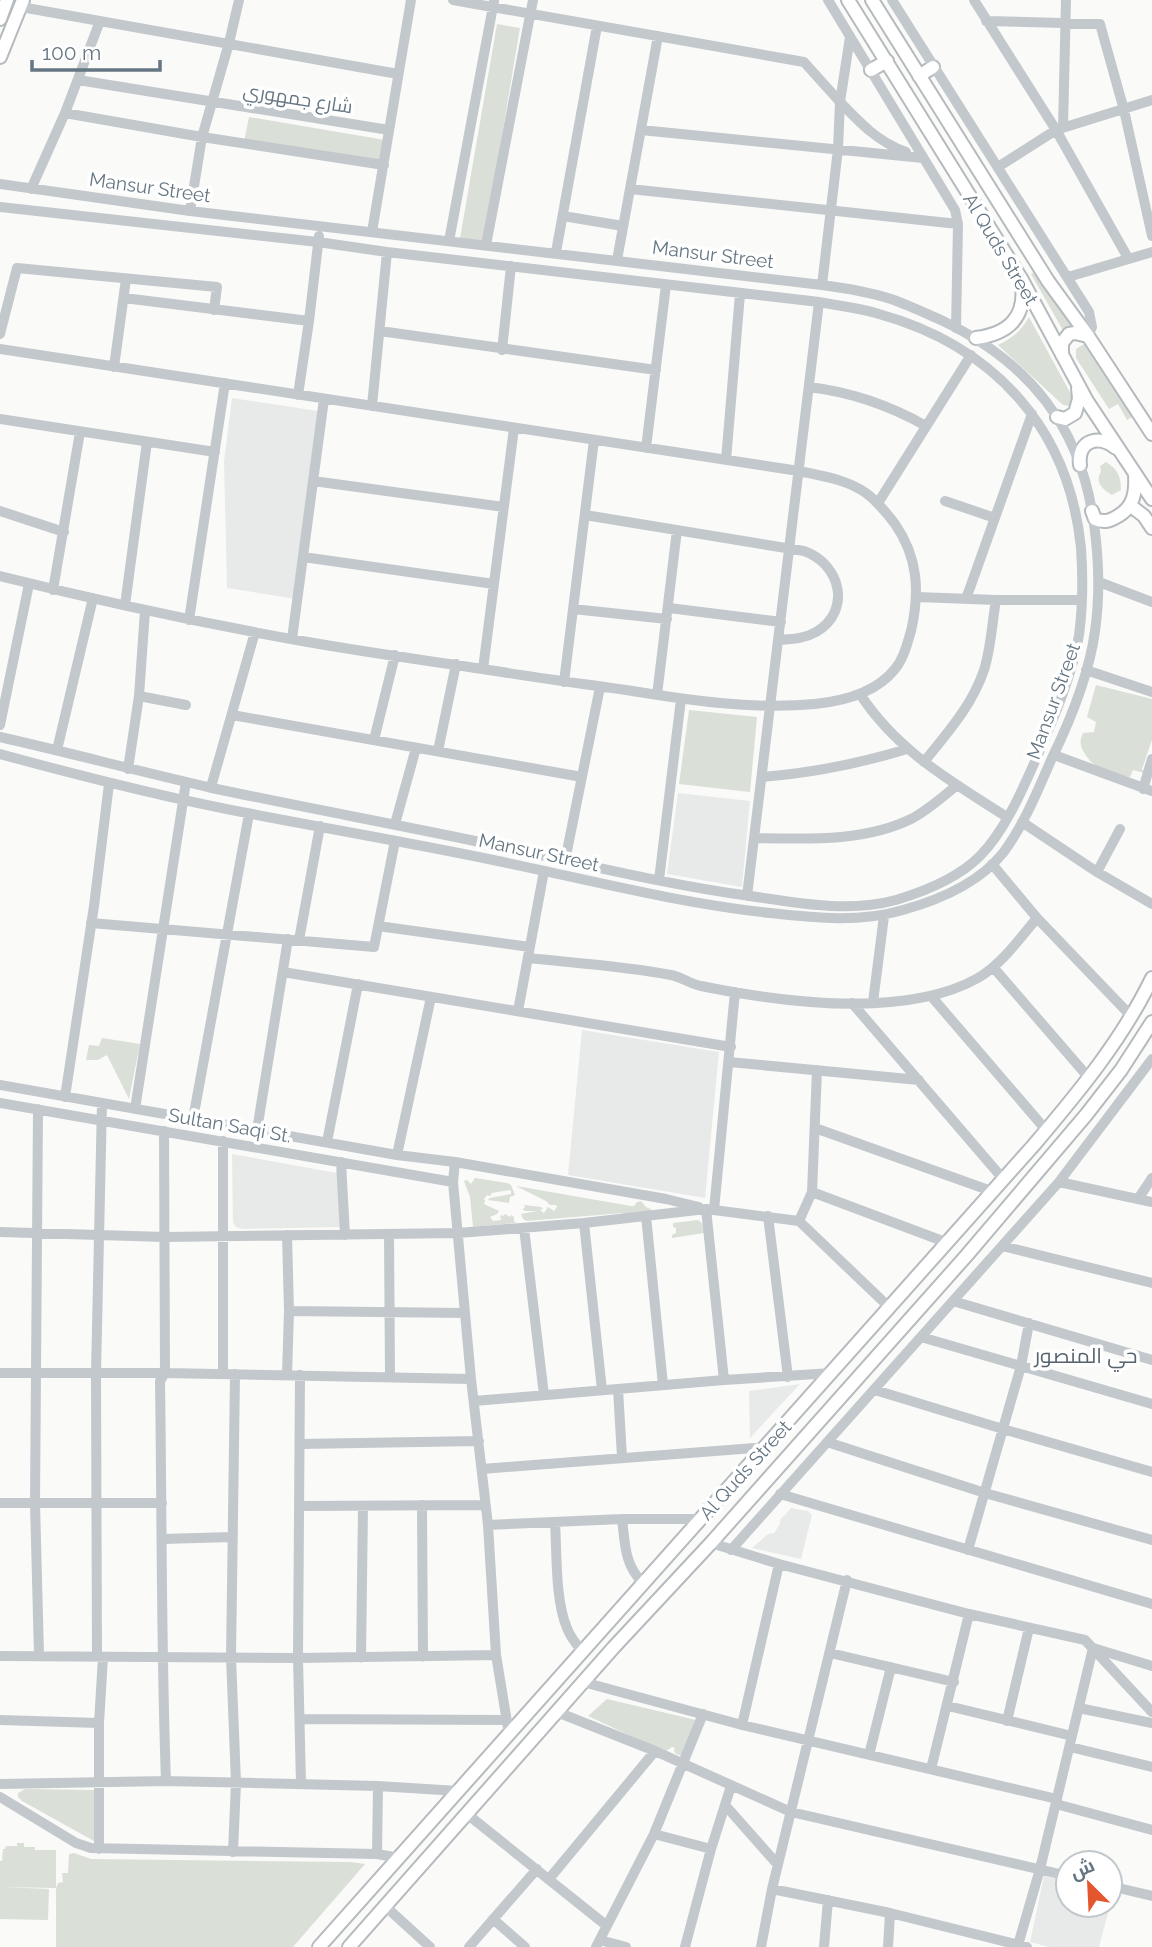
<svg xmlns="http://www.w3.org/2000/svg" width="1152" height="1947" font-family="Raleway,Cairo,sans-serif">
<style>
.built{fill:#e8e9e9}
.green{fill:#dadfd7}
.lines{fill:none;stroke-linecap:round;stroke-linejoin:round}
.major-casing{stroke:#b5babe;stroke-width:16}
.minor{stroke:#c3c8cc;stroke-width:10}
.major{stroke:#fff;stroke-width:12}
.labels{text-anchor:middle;stroke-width:7;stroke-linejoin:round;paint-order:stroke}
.street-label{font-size:19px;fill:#657683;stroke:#fff}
.neighbourhood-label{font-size:21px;fill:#57646e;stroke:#fff}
</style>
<rect width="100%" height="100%" fill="#fafaf8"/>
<!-- built -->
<path class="built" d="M232,398l86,13 -22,188 -69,-11 -3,-127z
M678,793l72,8 -8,86 -75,-13z
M582,1030l137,22 -14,146 -137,-23z
M232,1154l105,19 4,54 -99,2 -6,-2 -3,-5z
M800,1384l-50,54 -1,-47z
M791,1508l17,3 4,4 -11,44 -49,-11 16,-14 6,-1 6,-9v-4z
M1044,1876l24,5v24h42l-11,42h-50l-19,-5z"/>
<!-- green -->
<path class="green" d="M497,24l23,4 -37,220 -24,-4z
M249,117l136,23 -5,25 -136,-23z
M1037,271l37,57 -9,6 -34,-60z
M1029,317l43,79 1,6 -5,4 -5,-1 -65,-60c15,-7 23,-14 31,-28z
M1084,344l3,1 39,58 6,14 -5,3 -9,-16 -9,5 -33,-51v-9z
M1106,462c12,7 15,15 15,28l-9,5c-9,-5 -18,-13 -11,-23l-1,-6z
M1096,685l56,14v41l-10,29 2,4 -11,-3 -3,7c-20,-3 -33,-5 -45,-23 -5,-8 -6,-12 -2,-21l11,-1 2,-10 -9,-5z
M689,710l68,7 -7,75 -71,-8z
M102,1038l38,6 -11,55 -22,-44 -9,5h-12l3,-15 10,1z
M475,1178l32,5 4,2 4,10 -5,2 -1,6 -21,-3 2,-2 21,-4v-3l-2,-1 -17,3 -2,3 -3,-1 -3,4 1,2 -1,3 15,7 -2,3 -7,3 3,4 8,-1 -1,-5 3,1 2,-2 5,3 1,-2 3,2v4l2,2 -43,4 -3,-30 -6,-16 3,-1 4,4z
M516,1186l115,20h3l3,-4 4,-1 5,6 5,2 2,5 -28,1 -3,-2 -95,8 -4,-2 -2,-5 16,-3h-12l-3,-2 3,-1 -1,-3 17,2 2,2 -3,1 4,3 4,-6 6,4 3,-4 -1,-2h-6l-4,-4z
M698,1220l4,3 2,10 -32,5v-3l4,-2v-5l-3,-1v-4z
M607,1699l89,21 -12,36 -8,-2 -2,-3 1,-3 -3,-1 -6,4 -3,-2v2l-75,-35z
M25,1789l69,1v51l-72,-40 -4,-4v-4z
M17,1843h7v4h11v3h21v38l2,-5 5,-1 -1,-9h6l1,-19 5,-1 17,6 260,3 14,2 -72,83h-237v-59l-55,-1 48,2 -1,31 -48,-1v-58h2l1,-12h2l1,-3h11z"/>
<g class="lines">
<defs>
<path id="major" d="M848,0l174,280 65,121 65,98
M872,0l176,281 40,55 64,98
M0,19l7,-19
M0,57l23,-57
M871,70l16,-9
M919,76l14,-9
M976,338c32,-4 50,-20 46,-54
M1062,355v-12l7,-9 6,-1 13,3
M1057,417l8,2 10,-6 4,-14 -1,-11
M1080,465c-3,-25 19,-31 36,-17
M1131,506l13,10 8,12
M1092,511l3,8c9,4 15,2 23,-3 16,-9 18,-24 17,-42
M319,1947l714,-801c45,-53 89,-106 119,-168
M349,1947l265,-300 97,-104 256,-288 119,-140 35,-45 31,-48"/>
</defs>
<!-- major casing -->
<use href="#major" class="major-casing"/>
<!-- minor -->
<path class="minor" d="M453,0l351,62 36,40 -2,47 -16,136
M828,0l127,210 3,14 -2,104
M892,0l197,312 3,15 -4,9
M974,0l82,130 72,128
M21,7l377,67
M986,21l114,3 24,86 28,126
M850,37l-10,65c20,21 38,40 66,50
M78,80l311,50
M65,113l137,24 182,28
M1063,128l3,-128
M641,130l282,28
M998,167l58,-37 96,-30
M0,184l190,27 632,74c23,3 47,7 69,14 17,6 34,14 50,21 88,42 140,106 153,204 5,36 6,72 1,107 -6,44 -24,88 -43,127 -14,32 -28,67 -49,95 -24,30 -64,47 -100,57 -44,13 -88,8 -133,3 -92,-10 -181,-33 -272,-52 -81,-17 -164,-31 -246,-47 -85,-16 -168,-37 -252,-60
M31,189l34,-76 35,-92
M630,189l328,35
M0,207l318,35 69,10 432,50c20,4 41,6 60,12 115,32 190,114 202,234 2,29 2,58 -2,87 -7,40 -23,78 -39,115 -15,34 -34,80 -60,106 -22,22 -54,35 -84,44 -48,13 -98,3 -146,-4 -87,-12 -171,-33 -256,-51 -94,-20 -188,-37 -282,-57 -71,-16 -141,-35 -212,-51
M190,211l12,-74 27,-94 10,-43
M563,216l60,10
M372,232l39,-232
M449,241l45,-240
M486,245l47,-245
M556,252l41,-226
M617,260l41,-224
M1068,277l84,-25
M124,298l185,23
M380,331l276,39
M0,334l17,-66 200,19 -3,23
M0,349l799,122c23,5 47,8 67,22 12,9 20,19 29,31 23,33 25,68 16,107 -4,13 -7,27 -16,38 -19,24 -51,32 -80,35 -63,6 -127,-4 -189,-14 -41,-6 -82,-11 -124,-18 -70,-11 -141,-20 -211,-33 -98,-18 -195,-39 -291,-63
M502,350l9,-84
M114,367l12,-88
M809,387c42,5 80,18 117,39
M298,395l11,-74 10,-85
M372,406l15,-154
M0,419l215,33
M646,448l20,-163
M726,460l14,-166
M313,481l191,26
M945,501l50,17
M878,503l93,-148
M0,511l64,21
M585,515l219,36c37,13 48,60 12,81 -12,7 -24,7 -38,8
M303,557l191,27
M1099,582l53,20
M53,590l27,-158
M917,597l79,3h86
M966,599l66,-185
M125,605l22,-163
M669,608l112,14
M573,609l94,10
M189,620l36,-237
M292,639l32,-240
M483,669l31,-241
M1086,670l66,22
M564,682l30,-242
M860,694c37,57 92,88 147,123
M657,695l20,-165
M139,696l47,9
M232,715l350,62
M0,725l29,-141
M374,740l21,-85
M57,750l36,-152
M438,751l18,-87
M1054,755l98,36
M924,762c23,-29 48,-56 60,-92 7,-22 8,-47 12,-70
M128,769l11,-73 6,-85
M762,777c50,-4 96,-13 145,-28
M211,787l44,-155
M1143,789l9,-30
M1022,822l75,50 55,32
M395,824l21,-76
M754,838c53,1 112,4 159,-20 16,-9 30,-21 44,-33
M565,861l35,-174
M992,864l45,54 94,98
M1097,872l23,-43
M659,880l22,-181
M747,896l72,-594
M91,923l283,24 21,-106
M378,926l152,21
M299,940l21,-114
M528,958c47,5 97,8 143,17 11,2 19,9 30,11 79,16 204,33 277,-8 24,-14 42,-40 59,-60
M993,967l96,111
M283,972l448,75
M931,996l115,134
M873,1002l11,-86
M852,1003l152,177
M518,1011l26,-140
M729,1062l190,18
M0,1085l397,70 58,7 211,37 33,8
M65,1097l29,-191 15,-122
M0,1103l453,79
M38,1109l-3,394 4,152
M135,1109l51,-327
M193,1119l56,-305
M815,1128l179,64
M257,1130l31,-191
M164,1131l1,242 -5,8c2,133 1,267 6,400
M327,1142l31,-158
M397,1155l34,-158
M341,1162l4,73
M455,1162l-2,20 18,197 17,146 8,130 13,79
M1059,1182l93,20
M812,1192l136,51
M1138,1199l14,-21
M706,1209l18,171
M714,1210l21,-218
M646,1216l17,169
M768,1216l20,161
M799,1221l13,-29 5,-122
M584,1223l18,167
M524,1228l20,167
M0,1232l165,5 293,-4 126,-10 122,-14 93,12 91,87
M389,1234l1,143
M1002,1246l150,37
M953,1301l199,59
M289,1311l176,2
M921,1337l231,67
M0,1373h165l306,6
M223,1374v-233
M287,1375l2,-64 -2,-76
M300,1375l-2,283 3,126
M618,1389l4,68
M875,1390l128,39 149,43
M474,1401l250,-21 108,-7
M827,1442l158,51 167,47
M300,1444l179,-3
M482,1469l284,-22
M780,1494l372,110
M0,1503h162
M422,1505l1,152
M300,1506l185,-1
M622,1519c3,23 2,46 21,64
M555,1522c2,31 0,78 12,106 3,9 9,16 15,23
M488,1525l134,-6h77
M163,1539l69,-2
M711,1543l68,21 190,50 116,26 67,72
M731,1550l328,-368 93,-123
M968,1550l53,-184 8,-43
M830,1653l124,29
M0,1656l298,2 198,-3
M97,1657l-1,-284 6,-270
M361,1658l2,-152
M583,1682l159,43 315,74
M948,1706l124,30
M1079,1708l73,15
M557,1712l98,39 136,61 277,64
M300,1719l206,1
M0,1720l99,3
M1007,1721l22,-93
M742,1725l37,-161
M1070,1747l82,20
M869,1755l22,-88
M931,1769l38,-155
M0,1784l166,-3 212,5 80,5
M0,1797l76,46 15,5 286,6 23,4
M1056,1804l96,26
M725,1805l53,60
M467,1814l140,112
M654,1834l57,15
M99,1849v-126l4,-66
M233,1852l3,-69 -5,-126 4,-283
M377,1854l1,-68
M549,1879l106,-128
M1110,1886l42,10
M772,1889l118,24 137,34
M385,1906l45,41
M493,1919l32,28
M600,1940l26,7
M1018,1945l22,-76 53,-221 59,18
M469,1947l68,-78
M596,1947l58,-113 49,-120
M685,1947l26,-98 20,-63
M761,1947l11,-58 75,-309
M824,1947l4,-47
M888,1947l2,-34"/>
<!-- major -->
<use href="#major" class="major"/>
</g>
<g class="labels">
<!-- street labels -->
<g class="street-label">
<text transform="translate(298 98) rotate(9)" y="7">شارع جمهوري</text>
<text transform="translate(150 187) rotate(8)" y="7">Mansur Street</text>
<text transform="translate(1001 249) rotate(59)" y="7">Al Quds Street</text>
<text transform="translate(713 254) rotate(7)" y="7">Mansur Street</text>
<text transform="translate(1053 701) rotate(-70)" y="7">Mansur Street</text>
<text transform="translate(539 852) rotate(12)" y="7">Mansur Street</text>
<text transform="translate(230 1125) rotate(10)" y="7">Sultan Saqi St.</text>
<text transform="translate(745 1470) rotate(-48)" y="7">Al Quds Street</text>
</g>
<!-- neighbourhood labels -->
<g class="neighbourhood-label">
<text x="1086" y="1363">حي المنصور</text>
</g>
</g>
<!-- north arrow -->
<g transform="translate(1089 1884) rotate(336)"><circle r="33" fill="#ffffff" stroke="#c1c8cd" stroke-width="2"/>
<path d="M0-5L12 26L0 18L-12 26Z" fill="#e4572e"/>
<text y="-10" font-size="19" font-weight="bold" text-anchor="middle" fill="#657683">ش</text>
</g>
<!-- scale -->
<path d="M32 60v10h128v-10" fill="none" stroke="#657683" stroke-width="3.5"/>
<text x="42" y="60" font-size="21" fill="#657683" stroke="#ffffff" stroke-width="5" paint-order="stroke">100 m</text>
</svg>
